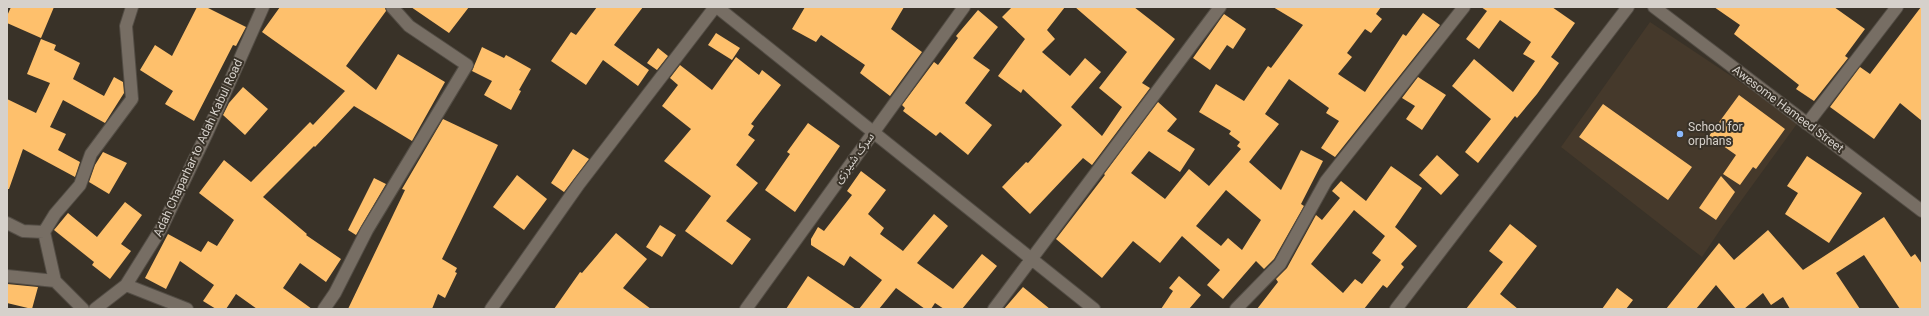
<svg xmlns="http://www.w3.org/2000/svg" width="1929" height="316" font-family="Roboto,'Noto Sans Arabic',sans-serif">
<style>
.built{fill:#45392b}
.building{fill:#fec06c;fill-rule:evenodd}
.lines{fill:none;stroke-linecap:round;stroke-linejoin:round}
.street-casing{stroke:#534d45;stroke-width:14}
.secondary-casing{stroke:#534d45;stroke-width:14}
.street{stroke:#776e64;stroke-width:12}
.secondary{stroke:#776e64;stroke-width:12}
.poi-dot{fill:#8bb9fc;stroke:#393228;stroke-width:1.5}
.labels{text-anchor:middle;stroke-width:4;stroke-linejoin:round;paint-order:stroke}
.street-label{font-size:12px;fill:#d6d1cb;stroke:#393228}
.poi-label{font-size:12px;fill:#d6d1cb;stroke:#393228;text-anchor:start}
</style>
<rect width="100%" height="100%" fill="#393228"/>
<!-- built -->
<path class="built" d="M1650,22l149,99 -77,106 -20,30 -141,-110z"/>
<!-- building -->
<path class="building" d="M11,7h43l-13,31 -34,-15v-7z
M197,7h9l40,20 -10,19 -3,-1 -39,76 -29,-17 8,-13 -33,-21 15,-25 17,11z
M280,7h105l1,4 -40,55 30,24 22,-36 47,28 -33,59 -58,-35 -39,41 -1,-1 -51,51 44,37 -1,1 35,24 -15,23 -26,-19 -17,25 29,21h-55l-21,-15 -10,15h-10l-13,-8 11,-16 -34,-24 -14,28 -21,-11 23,-44 33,18 7,-11 9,5 17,-26 -35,-27 25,-33 27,22 59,-60 3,3 32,-34 -83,-59z
M411,7h58l-20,26z
M597,7h46l-29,38 35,25 -11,16 -35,-26 -17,25 -35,-24 20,-29 5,3z
M805,7h99l-13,22 31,23 -32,44 -30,-23 5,-8 -44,-30 -5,7 -24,-13z
M1012,7h53l-18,23 8,9 -13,13 28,24 15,-18 16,14 -30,35 31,29 20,-29 -23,-19 28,-36 -52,-45h59l41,32 -33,44 8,5 -58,77 -9,-7 -53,56 -28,-27 24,-25 2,1 34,-38 -39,-36 -2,4 -23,-17 27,-37 -23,-22z
M1273,7h108l-5,7 6,5 -11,14 -6,-4 -18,24 5,4 -14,17 27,18 38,-58 3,2 17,-23 17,12 -105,132 -14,-9 18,-27 -13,-8 3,-5 -40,-29 -24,35 14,10 -30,38 32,28 20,-40 22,11 -22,43 3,2 -30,53 -10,10 -8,-8 -33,38 -16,-14 13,-15 -38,-34 -22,27 -27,-22 -31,37 -46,-39 49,-64 -1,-1 54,-72 19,17 -10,12 28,18 -15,23 -31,-21 -18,22 34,26 24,-30 20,17 32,-37 -4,-3 3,-4 -11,-8 2,-3 -32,-19 17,-28 28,17 24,-35 3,2 32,-43zM1226,190l35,30 -19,30 -14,-12 -7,8 -25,-20z
M1481,7h71l23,16 -24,34 8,6 -22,31 -20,24 -2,-2 -37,47 -13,-11 26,-33 -39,-33 22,-27 39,33 22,-31 -12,-7 8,-12 -31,-22 -21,29 -13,-10 21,-28z
M1714,7h120l31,22 -20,27 3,2 -34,43 -18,-12 3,-4 -65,-51 6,-9z
M1921,7h1v114l-22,-18 -26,36 -44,-32 30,-40 10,7z
M978,10l20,17 -25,31 17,12 -25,33 27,22 -24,30 -28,-23 -4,4 -33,-25 2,-3 -3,-3 32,-43 4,3 20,-27 -2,-2z
M1224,14l22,15 -13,20 -6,-4 -17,25 -17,-12z
M716,33l24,15 -8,12 -24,-15z
M41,39l15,6 -2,5 26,13 -7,16 31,17 10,-19 9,5 1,11 -19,30 -42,-23 -13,27 16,7 -8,16 22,12 -5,15 -52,-28 -14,40h-2v-90l29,14 14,-30 -23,-9z
M482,47l22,11 2,-3 25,14 -12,21 2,1 -10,19 -27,-15 8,-14 -20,-10z
M658,48l10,8 -11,14 -10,-7z
M736,57l23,18 3,-5 19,15 -30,39 3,2 -6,9 7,5 -19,25 22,18 -32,38 25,18 -19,26 -47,-34 26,-35 -47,-35 27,-32 -29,-23 16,-21 -8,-7 10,-13 32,25z
M1418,77l28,18 -24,35 -16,-11 9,-13 -13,-8z
M243,87l25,22 -23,26 -22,-20 6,-12z
M1739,95l46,34 -29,40 -3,-2 -13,18 -17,-11 13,-19 -27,-19z
M1603,104l89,63 -24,33 -89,-63z
M443,119l55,26 -56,114 15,9 -2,4 2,1 -12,25 -7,-4 -6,15h-84l57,-119 -3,-1z
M808,123l32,23 -45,66 -30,-22 25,-36 -3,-2z
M573,149l16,10 -25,33 -13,-9z
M103,152l24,11 -18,31 -20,-12 6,-17z
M1437,155l22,20 -18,20 -22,-20z
M1807,156l55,37 -33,50 -44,-29 13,-21 -11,-7z
M1391,166l31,22 -27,39 22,19 -16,18 3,3 -17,21 -4,-3 -19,24h-107l21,-27 -2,-3 11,-11 29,-53 6,5 18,-22 -8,-7 9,-10 25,20zM1354,210l31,26 -13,17 9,7 -19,24 -7,-5 -12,14 -32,-29z
M861,171l25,19 -18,24 16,14 -4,6 23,17 31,-37 14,12 -31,37 36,26 29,-35 15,12 -35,43h-18l-9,-6 -4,6h-6l-29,-21 -17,21h-20l23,-29 -32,-24 -6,10 -33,-21v-6l7,-12 6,4 28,-36 -5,-4z
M517,175l30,24 -23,31 -31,-23z
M1721,176l14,16 -19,28 -17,-12z
M374,178l12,6 -30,51 -8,-5z
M125,202l17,13 -21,29 10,7 -21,28 -18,-14 2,-3 -40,-32 14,-17 29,24z
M1884,217l27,40 4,-3 7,10v45h-22l-36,-54 -28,18 24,36h-70l-7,-12 -12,8 -8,-12 -19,16h-8l-20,-24 -20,24h-30l53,-66 15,17 34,-30 35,40z
M1510,224l27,22 -37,48 18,15h-52l37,-47 -14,-11z
M660,225l16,10 -14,22 -16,-10z
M616,233l31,26 -24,29 28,21h-97l26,-37 2,1z
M808,276l48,33h-70z
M1179,276l22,19 -12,14h-28l12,-18 -4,-3z
M7,284l31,3 -6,22 -25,-6z
M1023,287l27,22h-46z
M1617,288l16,12 -7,9h-24z"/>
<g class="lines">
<defs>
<path id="street" d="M717,7l377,302
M1654,7l268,204
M1807,124l90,-117
M7,223l16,8 21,1 11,49
M44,232l11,-18 25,-29 11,-31 41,-55 -6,-73 6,-19
M7,276l48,5 28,28
M324,309l11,-16 32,-63 100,-165 -58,-39 -17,-19
M491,309l88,-125 136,-177
M746,309l218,-302
M994,309l226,-302
M1236,309l44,-45 46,-83 138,-174
M1396,309l232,-302"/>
<path id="secondary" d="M126,285l35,-56 46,-96 56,-126
M95,309l31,-24 61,24"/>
</defs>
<!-- street casing -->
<use href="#street" class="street-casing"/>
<!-- secondary casing -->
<use href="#secondary" class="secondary-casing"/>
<!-- street -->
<use href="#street" class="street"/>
<!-- secondary -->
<use href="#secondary" class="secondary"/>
</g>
<!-- markers -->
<circle class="poi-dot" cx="1680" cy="134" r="4"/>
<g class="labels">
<!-- street labels -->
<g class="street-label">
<text transform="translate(1788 109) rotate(37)" y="4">Awesome Hameed Street</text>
<text transform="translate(198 148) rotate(-65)" y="4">Adah Chaparhar to Adah Kabul Road</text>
<text transform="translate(854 158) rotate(-54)" y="4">سرک شیرزی</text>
</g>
<!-- poi labels -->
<g class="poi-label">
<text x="1688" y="131">School for<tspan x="1688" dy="14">orphans</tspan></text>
</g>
</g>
<!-- border -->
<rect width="1929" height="316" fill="none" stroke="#d6d1cb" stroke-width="16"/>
</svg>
